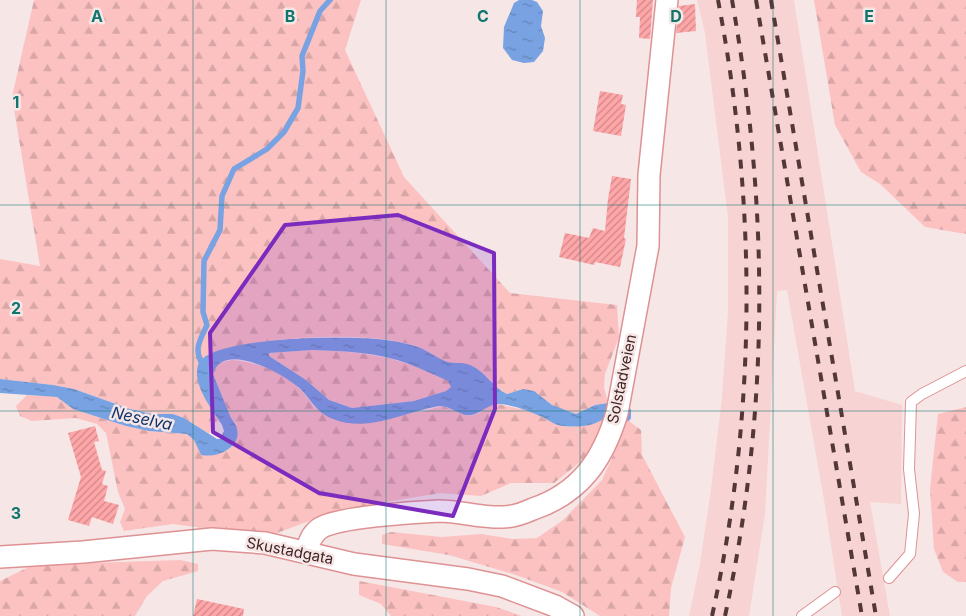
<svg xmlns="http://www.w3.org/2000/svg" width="966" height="616" font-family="Inter,sans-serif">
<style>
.built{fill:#f8d3d3}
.forest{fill:url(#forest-firs)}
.water{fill:url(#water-ripples);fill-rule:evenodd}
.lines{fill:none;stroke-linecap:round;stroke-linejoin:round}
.stream{stroke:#78a2e2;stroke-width:5.5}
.building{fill:url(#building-hatch)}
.lane-casing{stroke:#de9294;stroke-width:12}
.street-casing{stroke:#de9294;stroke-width:24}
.lane{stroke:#fff;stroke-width:10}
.street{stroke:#fff;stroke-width:21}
.rail{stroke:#543738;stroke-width:4;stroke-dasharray:9 9;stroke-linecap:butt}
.marked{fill:#7b2cbf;fill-opacity:0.2;stroke:#7b2cbf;stroke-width:4;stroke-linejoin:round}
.grid{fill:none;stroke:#0f766e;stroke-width:1;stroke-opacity:0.55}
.labels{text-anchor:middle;stroke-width:5;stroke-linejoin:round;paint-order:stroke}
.street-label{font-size:15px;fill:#412324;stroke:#f7e6e6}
.water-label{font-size:16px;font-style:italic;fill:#0b336b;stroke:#f7e6e6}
.grid-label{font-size:16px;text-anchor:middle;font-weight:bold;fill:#0f766e;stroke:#f7e6e6;stroke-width:5;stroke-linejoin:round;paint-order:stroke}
</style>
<defs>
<pattern id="forest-firs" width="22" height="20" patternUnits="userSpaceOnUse" patternTransform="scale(1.25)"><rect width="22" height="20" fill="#fcc2c2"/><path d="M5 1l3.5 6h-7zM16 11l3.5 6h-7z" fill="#d9a6a7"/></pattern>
<pattern id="water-ripples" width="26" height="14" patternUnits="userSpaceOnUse" patternTransform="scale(1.25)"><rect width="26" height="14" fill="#78a2e2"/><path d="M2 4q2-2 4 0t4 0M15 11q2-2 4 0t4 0" fill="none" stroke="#6484b7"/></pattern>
<pattern id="building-hatch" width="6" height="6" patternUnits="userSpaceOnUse" patternTransform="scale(1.25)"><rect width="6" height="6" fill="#fea6a8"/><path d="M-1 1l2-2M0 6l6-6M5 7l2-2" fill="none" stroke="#cf8789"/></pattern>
</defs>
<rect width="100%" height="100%" fill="#f7e6e6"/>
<!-- built -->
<path class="built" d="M697,0h97l61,391 47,14 -1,99 -31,-2 20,114h-48l-18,-116 -37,-210 -10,1 -12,223 -16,102h-60l11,-52 11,-75 11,-91 6,-86v-95l-23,-184z"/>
<!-- forest -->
<path class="forest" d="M34,0h327l-16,50 59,127 106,116 107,12 2,32 -14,37 -1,13 4,16 -13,2 -19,9 -24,-9 -10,-8 -19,-8 -16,5c-12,-6 -18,-17 -29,-24 -11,-6 -21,-5 -33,-9 -9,-3 -17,-10 -27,-14 -45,-17 -157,-11 -202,6 -5,1 -11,3 -14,6 -2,2 -3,4 -4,6l11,39 10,16 -4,3 -6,11 -25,-16 -11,-4h-21l-22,-5 -56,-20 -21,-4 -53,-6v-120l40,7 -28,-169z
M814,0h152v234l-41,-7 -45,-43 -19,-12 -26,-47z
M312,350c32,1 62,3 93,13 15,4 29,12 44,18l2,6 -5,4 -32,10 -62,7 -23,-8 -23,-20 -37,-24v-3z
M233,360c23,3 47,10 65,27 7,6 12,15 18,22l105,3 21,-6 27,10 11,-3 6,-6 11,-3 33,7 30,15 14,1 32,-9 -17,37 -35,28h-43l-30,13 -41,-3 -66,11 -54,13 -43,16 -30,1 -74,-10 -49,7 -4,-9 5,-13 -7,-17 -12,-59 -9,-9 -21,-6 -44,3 -12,-5 -4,-10 11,-11 30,2 16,12 53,17 23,5 38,3 7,6 7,15c13,0 29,0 34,-15 2,-4 1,-12 1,-16l-5,-6 -18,-44c3,-11 8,-12 20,-14z
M966,407v175h-8l-15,-10 -9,-23 -4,-60 8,-75z
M622,420l7,1 12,9 1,25 43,82 -14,51 -2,28h-69l-38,-24 -46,-17 -67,-20 -67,-11v-9l9,-3 51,5 39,-3 32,5 24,-1 26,-18 39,-40 14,-31z
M180,560l18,4v7l-35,10 -16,15 -12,20h-135v-35l33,-16z
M359,581l137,26 26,9h-131l-10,-12 -22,-9z"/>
<!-- water -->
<path class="water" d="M519,0h13l5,2 6,9 -2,15 4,12 -2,13 -9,11 -10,1 -12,-3 -9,-12 1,-21 10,-24z
M311,338c35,0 73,-2 107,9 9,3 17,10 27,14 7,3 15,1 22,3 17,5 25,23 40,30l16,-5 11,2 18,14 24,9 19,-9 13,-2 23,6v9l-2,3c-7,-1 -15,-3 -22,-3 -5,1 -10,5 -14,6 -10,3 -20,3 -30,2 -7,0 -14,-6 -21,-9 -13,-6 -28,-12 -43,-13 -11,0 -17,9 -28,11 -10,2 -21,-10 -32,-9 -35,6 -70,27 -106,13 -20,-8 -22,-22 -36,-33 -17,-14 -74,-45 -84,-12l18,44c19,22 -7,41 -30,37l-7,-15 -7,-6 -38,-3 -23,-5 -53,-17 -16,-12 -57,-4v-14l53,6 21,4 56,20 22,5h21l11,4 33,21h3l4,-8 -2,-6c-10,-16 -30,-40 -24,-60 7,-22 91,-26 113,-27zM312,350c32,1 66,2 97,14 13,5 26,11 39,17l3,6 -5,4 -32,10 -62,7 -23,-8 -23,-20 -37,-24v-3z"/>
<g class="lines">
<!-- stream -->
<path class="stream" d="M204,367c-11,-17 -5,-25 3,-42l-4,-13 1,-51 16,-31 2,-34 12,-27 33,-20 17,-17 14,-24 5,-37 -1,-15 18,-45 10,-11"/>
</g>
<!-- building -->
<path class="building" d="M637,0h16l-3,39 -11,-1 1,-21h-4z
M695,4l1,27 -20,2 3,-27z
M600,91l23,4 -2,9 5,1 -5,31 -28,-5z
M612,176l19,3 -7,59 2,1 -6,28 -25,-5 -1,3 -35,-8 6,-24 24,5 4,-10 12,3 3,-32z
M95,426l4,15 -5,1 8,28 4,1 -4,13 6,2 -4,15 15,4 -6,19 -21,-7 -3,9 -21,-6 13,-43 -13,-44z
M197,599l47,10 -1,7h-50z"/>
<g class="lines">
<defs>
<path id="lane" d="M889,578l21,-24 4,-40 -5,-45 2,-67 11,-8 44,-23
M802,616l33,-24"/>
<path id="street" d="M307,553c1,-9 4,-18 12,-24 16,-12 97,-17 120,-18 21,0 43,7 64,6 10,0 21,-4 30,-8 47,-16 70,-49 84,-96l31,-167 1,-71 18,-175
M0,557l83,-5 129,-13 53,4 89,21 114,15 34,7 53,20 18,10"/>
</defs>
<!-- lane casing -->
<use href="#lane" class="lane-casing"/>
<!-- street casing -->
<use href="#street" class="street-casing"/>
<!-- lane -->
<use href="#lane" class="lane"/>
<!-- street -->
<use href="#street" class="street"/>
<!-- rail -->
<path class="rail" d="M756,0l106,616
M771,0l105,616
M712,616c45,-203 45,-412 6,-616
M725,616c45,-207 44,-408 7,-616"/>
</g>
<!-- marked area -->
<path class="marked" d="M398,215l96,38 1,156 -42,107 -134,-23 -106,-61 -3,-99 75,-108z"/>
<!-- grid -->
<path class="grid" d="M193,0v616M386,0v616M580,0v616M773,0v616M0,205h966M0,411h966"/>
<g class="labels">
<!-- street labels -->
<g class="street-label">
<text transform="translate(622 379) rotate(-78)" y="5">Solstadveien</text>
<text transform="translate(290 551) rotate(11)" y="5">Skustadgata</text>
</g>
<!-- water labels -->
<g class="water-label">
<text transform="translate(142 418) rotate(12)" y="6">Neselva</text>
</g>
</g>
<g class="grid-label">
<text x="97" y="22">A</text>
<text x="290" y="22">B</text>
<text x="483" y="22">C</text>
<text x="676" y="22">D</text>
<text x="869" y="22">E</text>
<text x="16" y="108">1</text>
<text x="16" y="314">2</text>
<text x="16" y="519">3</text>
</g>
</svg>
